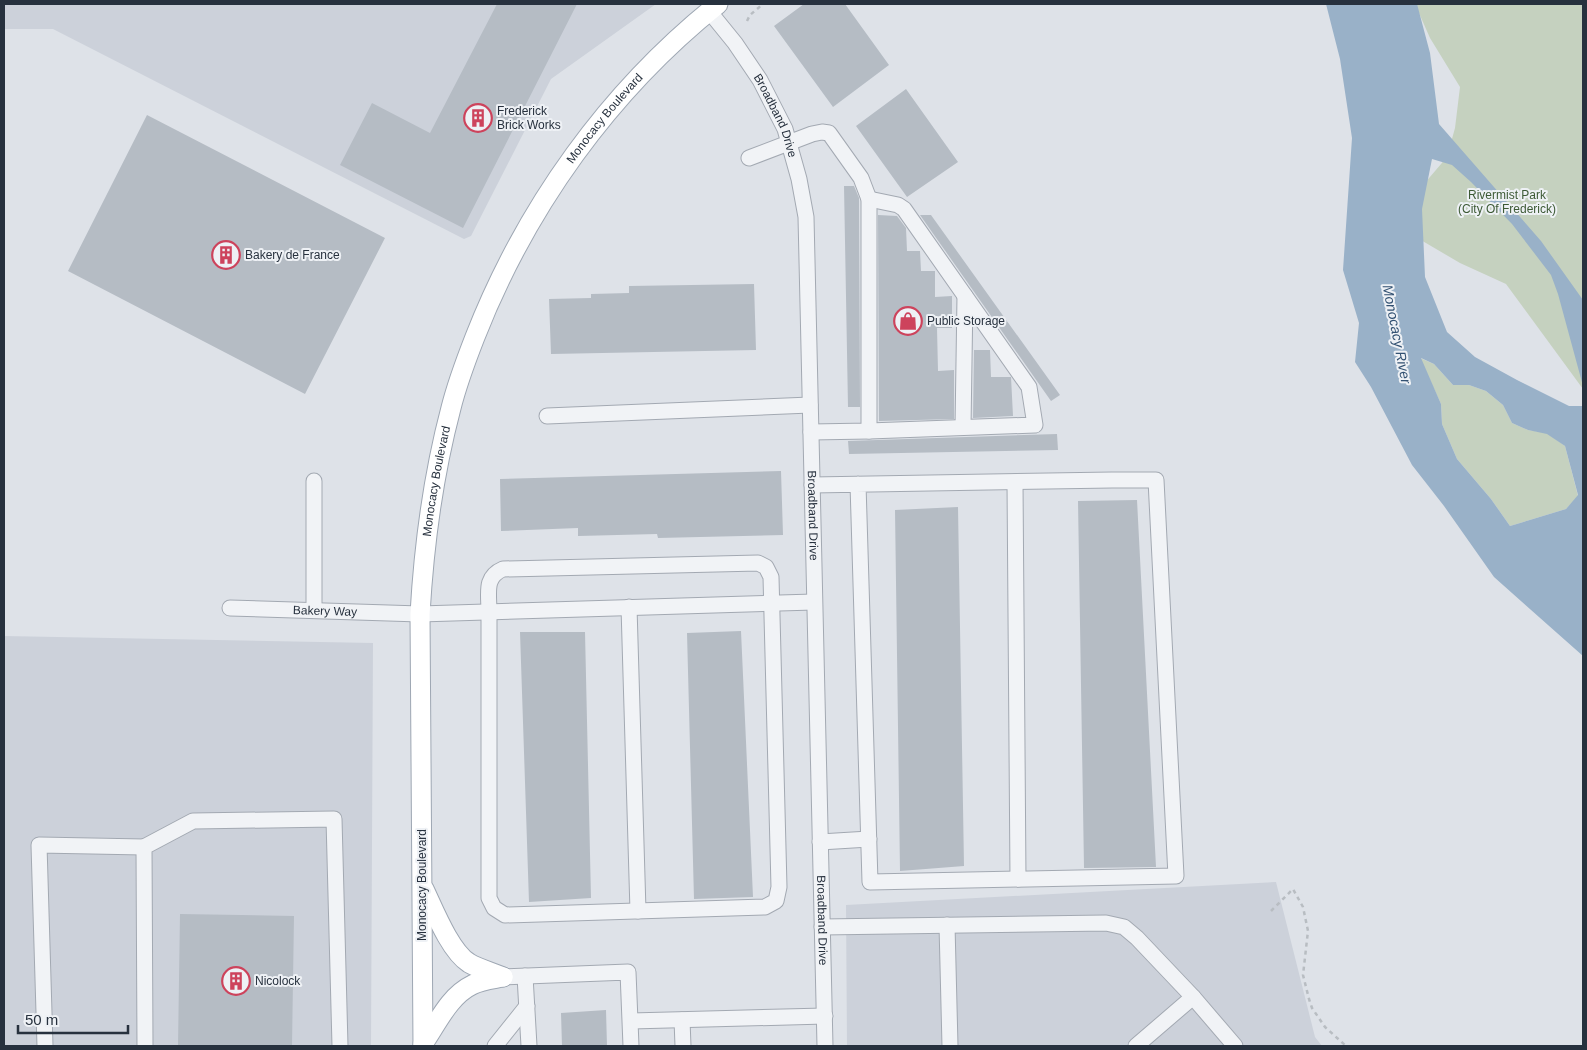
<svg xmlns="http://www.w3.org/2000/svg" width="1587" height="1050" font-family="Helvetica,sans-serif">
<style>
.built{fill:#ccd1da}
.green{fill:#c5d1bf}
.water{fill:#99b1c8;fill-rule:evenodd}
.building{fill:#b5bcc4}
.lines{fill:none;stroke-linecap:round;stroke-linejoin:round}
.minor-casing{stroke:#a3a9b2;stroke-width:17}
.major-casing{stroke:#9ea7b3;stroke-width:21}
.path{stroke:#b8bdc2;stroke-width:2.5;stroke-dasharray:4 4;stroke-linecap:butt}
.minor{stroke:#f1f3f6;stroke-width:15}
.major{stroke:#fff;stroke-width:19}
.labels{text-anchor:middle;stroke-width:4;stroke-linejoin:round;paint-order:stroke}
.poi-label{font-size:12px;fill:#27313e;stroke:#eef1f5;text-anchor:start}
.street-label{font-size:12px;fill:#27313e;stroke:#eef1f5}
.park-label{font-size:12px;fill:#3d5a35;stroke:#eef1f5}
.water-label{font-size:14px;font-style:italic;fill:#325172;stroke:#eef1f5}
</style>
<rect width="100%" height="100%" fill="#dee2e8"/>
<!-- built -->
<path class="built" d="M4,4h652l-105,75 -80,157 -7,3 -411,-210h-49z
M4,636l369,7 -2,403h-367z
M1276,882l39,155 7,9h-475l-1,-141z"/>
<!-- green -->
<path class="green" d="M1415,4h168v385l-77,-105 -46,-21 -46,-27 4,-45 29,-34 8,-29 5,-41 -30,-49z
M1420,358l14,6 19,21h16l17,6 17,14 9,18 16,7 19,3 18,13 13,50 -12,13 -56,17 -19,-27 -34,-40 -15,-35 -1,-20z"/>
<!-- water -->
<path class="water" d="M1326,4h91l13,49 9,71 102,117 42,59v86l-25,-92 -7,-19 -39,-51 -41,-42 -19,-17 -20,-6 -10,50 3,68 22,55 28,25 42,23 52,26h14v250l-89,-79 -50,-71 -32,-41 -41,-78 -16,-25 4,-39 -16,-53 9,-132 -12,-79zM1421,358l13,6 19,21h16l17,6 17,14 9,18 16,7 19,4 18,12 13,49 -12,14 -56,17 -19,-27 -34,-40 -15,-35 -1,-20z"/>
<!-- building -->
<path class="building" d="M497,4h80l-114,224 -123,-63 32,-62 58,30z
M804,4h41l44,61 -56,42 -59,-81z
M906,89l52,73 -51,35 -51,-71z
M147,115l238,123 -80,156 -237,-123z
M844,186h10l5,12 1,209h-12z
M878,215l19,1 9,12 1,23h13l1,20h14v26l17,-1v32h-15l1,43 16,-1v49l-75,2z
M920,215h11l129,180 -9,6z
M754,284l2,66 -205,4 -2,-55 42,-1v-4l38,-1v-7z
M974,350h16l1,27h20l2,39 -40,2z
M1057,434l1,16 -209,4 -1,-13z
M781,471l2,64 -125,3 -1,-4 -79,2v-8l-77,3 -1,-52z
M1137,500l19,367 -72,1 -6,-367z
M958,507l6,359 -64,5 -5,-361z
M741,631l12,266 -59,2 -7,-266z
M520,632h65l6,266 -62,4z
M180,914l114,2 -2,130h-114z
M606,1010l1,36h-45l-1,-33z"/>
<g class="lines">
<defs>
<g id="minor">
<path id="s1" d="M709,11l26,32 25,37 25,49 14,50 7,38 19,829"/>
<path d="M749,158l63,-24 10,-2 7,1 32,45 8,21v232l-58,1"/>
<path d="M869,199l29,6 6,4 125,178 6,38 -166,6"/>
<path d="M547,416l263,-11"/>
<path d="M963,427l2,-131"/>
<path d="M314,481v129"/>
<path d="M1015,482l3,397"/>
<path d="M812,485l300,-5h44l20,396 -306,6 -12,-398"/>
<path d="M758,563l8,4 5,10 8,310 -3,14 -11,6 -260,8 -11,-7 -5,-10v-286c0,-19 -5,-35 14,-43z"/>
<path d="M629,607l9,304"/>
<path id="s2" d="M230,608l190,6 394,-12"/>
<path d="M820,842l49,-3"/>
<path d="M947,925l3,121"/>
<path d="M822,927l284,-4 18,4 13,11 56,59 42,49"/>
<path d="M525,976l4,70"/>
<path d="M503,977l125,-5 3,74"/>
<path d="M682,1020l1,26"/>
<path d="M631,1021l194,-5"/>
<path d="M45,1046l-6,-201 105,2"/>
<path d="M145,1046l-1,-199 49,-26 141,-2 6,227"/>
<path d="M495,1046l32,-40"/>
<path d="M1136,1046l57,-49"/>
</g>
<g id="major">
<path d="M424,889c10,21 26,62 45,74 10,6 23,9 34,14"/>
<path d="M423,1044c14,-20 26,-48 49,-59 9,-5 21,-6 31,-8"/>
<path id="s3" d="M423,1046l-3,-432c4,-70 13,-138 31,-206 6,-24 15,-48 24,-71 51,-130 134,-246 243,-333"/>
</g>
</defs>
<!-- minor casing -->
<use href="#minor" class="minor-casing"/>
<!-- major casing -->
<use href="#major" class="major-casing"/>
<!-- path -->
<path class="path" d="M747,21l3,-6 13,-11
M1271,911l22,-22 10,18 5,24 -5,44 6,24 3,9 13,19 21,19"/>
<!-- minor -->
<use href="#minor" class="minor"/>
<!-- major -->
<use href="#major" class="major"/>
</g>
<!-- icons -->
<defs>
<symbol id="building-ring" viewBox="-11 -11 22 22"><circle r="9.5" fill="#eef1f5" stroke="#cd435c" stroke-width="1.5"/><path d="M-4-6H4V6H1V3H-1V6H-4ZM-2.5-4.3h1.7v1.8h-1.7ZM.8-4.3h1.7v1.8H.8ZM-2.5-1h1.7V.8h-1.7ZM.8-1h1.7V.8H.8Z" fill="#cd435c"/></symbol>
<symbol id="shop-ring" viewBox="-11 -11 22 22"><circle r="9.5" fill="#eef1f5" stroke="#cd435c" stroke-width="1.5"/><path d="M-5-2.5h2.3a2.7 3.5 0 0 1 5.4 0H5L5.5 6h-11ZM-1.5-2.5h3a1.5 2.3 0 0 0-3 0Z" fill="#cd435c"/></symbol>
</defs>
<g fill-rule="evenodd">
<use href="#building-ring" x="462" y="102" width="32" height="32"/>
<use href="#building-ring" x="210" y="239" width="32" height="32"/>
<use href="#shop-ring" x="892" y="305" width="32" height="32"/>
<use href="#building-ring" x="220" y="965" width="32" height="32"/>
</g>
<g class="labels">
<!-- poi labels -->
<g class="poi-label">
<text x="497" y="115">Frederick<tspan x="497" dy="14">Brick Works</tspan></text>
<text x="245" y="259">Bakery de France</text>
<text x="927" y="325">Public Storage</text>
<text x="255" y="985">Nicolock</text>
</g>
<!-- street labels -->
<g class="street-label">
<text dy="4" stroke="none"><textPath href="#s1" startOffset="125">Broadband Drive</textPath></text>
<text dy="4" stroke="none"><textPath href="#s3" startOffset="971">Monocacy Boulevard</textPath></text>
<text dy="4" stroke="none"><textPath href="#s3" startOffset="566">Monocacy Boulevard</textPath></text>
<text dy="4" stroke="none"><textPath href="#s1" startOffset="530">Broadband Drive</textPath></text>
<text dy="4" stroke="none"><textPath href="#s2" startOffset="95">Bakery Way</textPath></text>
<text transform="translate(422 885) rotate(-90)" y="4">Monocacy Boulevard</text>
<text dy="4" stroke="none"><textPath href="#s1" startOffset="935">Broadband Drive</textPath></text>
</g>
<!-- park labels -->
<g class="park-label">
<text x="1507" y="199">Rivermist Park<tspan x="1507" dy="14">(City Of Frederick)</tspan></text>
</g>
<!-- water labels -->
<g class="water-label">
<text transform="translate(1397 334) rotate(79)" y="5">Monocacy River</text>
</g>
</g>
<!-- border -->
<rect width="1587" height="1050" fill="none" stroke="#27313e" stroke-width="10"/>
<!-- scale -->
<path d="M18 1025v8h110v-8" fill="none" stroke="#27313e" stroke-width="2.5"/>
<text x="25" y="1025" font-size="15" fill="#27313e" stroke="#eef1f5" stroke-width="4" paint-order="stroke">50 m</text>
</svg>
